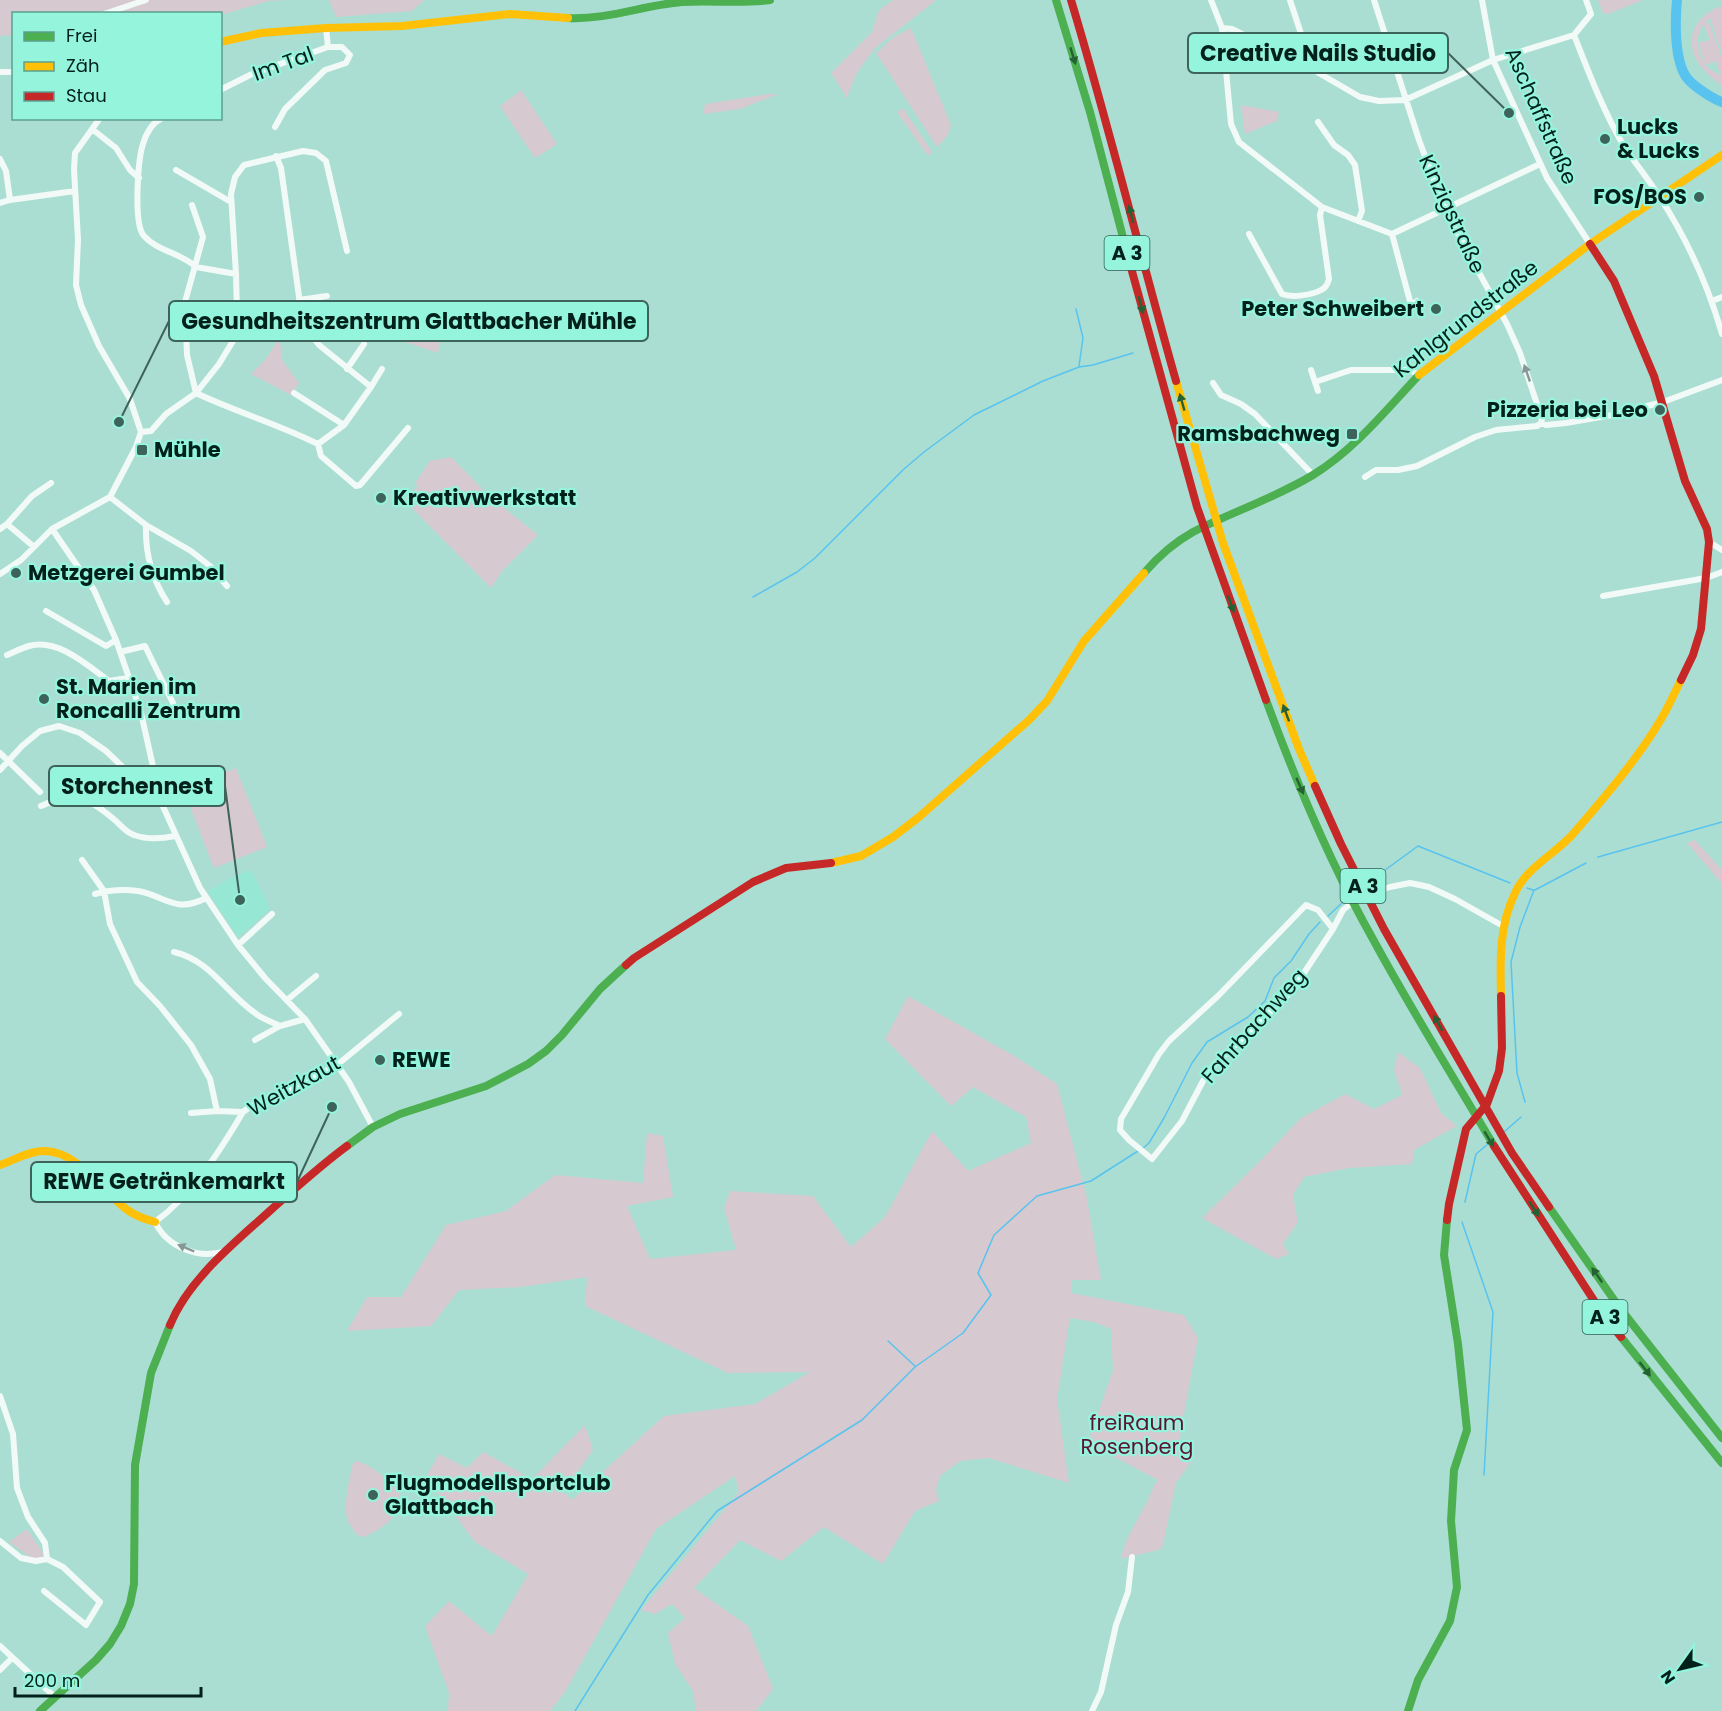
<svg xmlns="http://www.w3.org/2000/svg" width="1722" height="1711" font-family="Poppins,sans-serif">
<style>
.built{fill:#96e7d4}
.green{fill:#d6c9d0}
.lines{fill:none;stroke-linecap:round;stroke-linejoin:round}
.stream{stroke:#58c3ef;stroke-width:1.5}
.river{stroke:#58c3ef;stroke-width:10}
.street{stroke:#f2faf8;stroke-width:6}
.fast{stroke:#4caf50;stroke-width:8}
.slow{stroke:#ffc107;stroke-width:8}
.jam{stroke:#c62828;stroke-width:8}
.oneway{fill:#246133}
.oneway2{fill:#869895}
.poi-dot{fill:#3e635b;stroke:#95f4dc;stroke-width:2}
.labels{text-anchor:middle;stroke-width:4.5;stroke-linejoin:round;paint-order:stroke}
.shield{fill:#95f4dc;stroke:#2f6055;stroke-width:1.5}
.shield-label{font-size:20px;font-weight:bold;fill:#03211b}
.street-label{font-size:21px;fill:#03211b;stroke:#95f4dc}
.poi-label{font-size:21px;font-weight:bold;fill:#03211b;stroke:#95f4dc;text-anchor:start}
.park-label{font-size:21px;fill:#591434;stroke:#95f4dc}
.leader{fill:none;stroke:#3e635b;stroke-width:2}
.callout-dot{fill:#3e635b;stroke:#95f4dc;stroke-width:2}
.callout{fill:#95f4dc;stroke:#3e635b;stroke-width:2}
.callout-label{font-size:22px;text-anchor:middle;font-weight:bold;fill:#03211b}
</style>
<rect width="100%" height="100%" fill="#abded2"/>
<!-- built -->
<path class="built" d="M251,870l19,39 -32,28 -30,-46 24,-14z"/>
<!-- green -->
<path class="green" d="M0,0h289l-21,1 -47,14 -207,-1 -1,21 -13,1z
M329,0h95l-12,11 -76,6z
M893,0h43l-62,49 -18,25 -9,24 -16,-25 41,-41 7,-22z
M1598,0h45l-35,14 -5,-1z
M1722,6v49l-12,-37 -5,5 4,-1 13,37v14l-2,1 -16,-50c-9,12 -8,27 1,39l-7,-20 11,-3 7,21 -11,4 6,5 11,6v10c-7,-6 -15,-12 -21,-19 -19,-25 -7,-52 21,-61z
M911,28l40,97 -3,10 -11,12 -61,-94 18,-16z
M521,90l36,54 -22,14 -35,-52z
M768,94h10l-38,15 -37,5 2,-10z
M1241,105l38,7 -2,9 -32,13z
M903,108l29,44 -4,4 -31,-44z
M408,304l35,7 -5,42 -70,-23 -4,-13 3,-12 35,6z
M278,340l4,7v13l17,23 -8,12 -40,-21 14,-14z
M451,457l39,40 48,38 -36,36 -11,17 -87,-88 14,-14 -3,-3 15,-22z
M236,768l31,79 -53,21 -31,-79z
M1695,840l27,30v14l-35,-41z
M908,996l108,61 41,27 29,110 15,86h-30v13l113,22 14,23 -20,108 13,16 -15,21 -14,66 -41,10c4,-21 16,-38 26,-57 4,-8 5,-15 11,-22l-70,-37 25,-73 -2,-41 -17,-7 -24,-4 -13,81 12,84 -80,-25 -29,3 -20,15 -4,14 3,11 -24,10 -32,53 -59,-37 -43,34 -41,-21 -46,48 54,38 25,63 -17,22h-60l-3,-20 -18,-27 -7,-31 17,-15 -13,-14 -17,10 -14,-4 98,-118 -4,-16 -79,53 -91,163 -15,19h-102l1,-18 -24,-67 24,-25 43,35 36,-62 -53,-32 -49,-65 13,-23 28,14 16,-16 49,27 53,-54 8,25 -30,42 9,8 92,-84 91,-12 55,-32 -82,1 -143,-67 2,-29 -66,10 -62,3 -28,36 -84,5 20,-34h34l45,-72 60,-14 49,-36 88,8 4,-50 16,3 10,61 -46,9 23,53 86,-9 -12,-42 6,-17 83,5 38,51 34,-30 47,-86 36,40 63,-28 -5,-26 -53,-30 -22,19 -66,-67z
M1398,1052l22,16 21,45 16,13 -43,24 -2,14 -63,4 -45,9 -11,18 5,27 -15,22 6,10 -13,5 -74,-41 57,-56 42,-44 44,-24 29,15 28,-14 -8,-25z
M356,1461c18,4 27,18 43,27 3,29 -11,37 -35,49l-7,-2c-3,-5 -9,-11 -10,-17 -4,-14 3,-39 5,-53z
M27,1529l16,24 -1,5h-10l-23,-16z"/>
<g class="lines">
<!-- stream -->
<path class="stream" d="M1076,309l7,29 -4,28
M753,597l44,-25 18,-14 89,-89 20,-17 50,-37 69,-34 36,-14 14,-2 40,-12
M1598,857l124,-35
M1366,884l52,-38 92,37
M1527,888l6,2
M1535,890l51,-27
M1328,916l14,-13
M1525,1102l-8,-29 -6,-111 9,-35 14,-37
M1504,1132l17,-15
M1142,1149l7,-6 15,-25 28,-55 15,-21 41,-25 17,-16 9,-23 17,-17 18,-27 11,-12
M1465,1202l11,-48 12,-10
M1462,1222l31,90 -9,163
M888,1341l27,25
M575,1711l73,-116 69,-84 145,-91 53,-53 48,-34 28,-38 -13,-22 16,-38 43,-39 54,-15 47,-30"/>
<!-- river -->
<path class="river" d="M1677,0c-2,20 -3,61 10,78 6,8 26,21 35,24"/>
<!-- street -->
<path class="street" d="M1211,0l11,28 9,96 8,18 83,65 70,27 148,-70
M1290,0l15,46v19
M1374,0l45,140 26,70 62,114 13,29 22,66 -1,4
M1482,0l11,60 54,118 43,66
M104,14l42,-14
M1222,28l10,1 73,36 55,32 19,4 26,-1 88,-40 81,-25
M1574,35c15,38 30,78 51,113 11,16 24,32 34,48 28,43 49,89 63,138
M1574,35l17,-21 -5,-14
M0,72h14
M220,90l32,-16 76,-27 -2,-19
M162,118c-10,5 -16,16 -19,26 -5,15 -10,80 1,92 13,15 37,17 52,31
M1318,122l16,23 14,10 7,10 7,46 -4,10
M275,127l10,-18 40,-39 21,-7 4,-8 -8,-8h-14
M92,129l24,19 14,22 9,8
M276,156l5,12 22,157 16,20 52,42
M0,159l6,12 4,29
M176,170l55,32
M0,203l10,-3 65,-9
M192,205l11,32 -18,65 2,53 9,38
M1249,234l33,60c10,4 30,1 39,-4 5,-2 7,-7 8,-11l-9,-64 2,-8
M1392,234l19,71 6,-4
M196,267l40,7
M299,300l28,-4
M1712,301l10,-4
M347,369l17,-25
M1311,370l7,21
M1315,382l36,-12h59l9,5
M1213,383l8,12 20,9 14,10 58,61
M196,393c40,19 82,31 122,51l26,-19 27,-38 11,-18
M294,393l50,32
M141,432l10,-1 15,-17 30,-21 23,-29 14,-23 4,-28 -1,-39 -5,-80 4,-17 9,-12 59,-14 13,2 10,8 21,90
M318,444l3,12 35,30 4,-1 48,-57
M1365,477l11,-7h22l19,-4 58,-29 21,-7 41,-4 4,-3 5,2 20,-2 46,-8 51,-13 59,-22
M110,497l36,28 45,26 19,15 17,20
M7,524l25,-28 19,-13
M146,525c-1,28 6,54 21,77
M0,529l7,-5 26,22
M52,529l42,61 22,50 25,73 20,89 39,86 38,57 27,33 40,41 44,63 24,45
M1709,542l13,8
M0,574l21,-14 31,-31 58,-32 26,-50 5,-15 -11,-33 -31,-53 -18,-41 -5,-20 2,-45 -4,-71 1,-16 25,-35
M1603,596l103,-18 16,-6
M46,611l60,35 10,-6
M120,652l25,-6 28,57
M7,655c7,-3 15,-7 22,-9 29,-8 58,19 80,35l19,-3
M0,753l40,39
M0,770l22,-24 18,-15 19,-5 21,7 26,18 24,23 26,4
M41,806c34,-16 48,-8 75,15 5,5 11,12 18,14 14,5 27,4 41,1
M82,860l22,31 6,33 27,58 23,24 31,39 19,34 7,32
M95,894c14,-4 28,-5 43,-3 28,5 37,23 68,7
M1333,929l-15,-19 -12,-5 -87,90 -50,46 -10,13 -38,65 -1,11 9,10 23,19 30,-38 21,-40 12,-17 77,-73 41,-62 10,-19 10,-8 14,-8 23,-7 20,-4 19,4 26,12 48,27
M238,945l34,-31
M174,952c36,8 52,41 81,61 7,6 17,9 25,13l25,-7
M287,1000l29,-24
M255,1040l25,-14
M191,1113l26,-2 26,1
M225,1251c-26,9 -58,-4 -70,-29 37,-27 65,-71 88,-110l8,-6 38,-15 48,-26 62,-51
M0,1396l13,38 4,54 11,29 17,26 2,16
M0,1541l21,17 15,3 11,-2 16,8 37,35 -14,23 -42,-34
M0,1646l56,52
M0,1670l12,-12
M1092,1711l9,-19 15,-67 12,-33 4,-35"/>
<!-- fast -->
<path class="fast" d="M1056,0l34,112 40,152
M568,18c39,2 76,-13 114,-16 30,-2 59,2 88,-2
M1144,573c13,-15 31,-31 49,-41 39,-20 82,-34 120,-57 41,-25 73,-65 106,-100
M1266,700c30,82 65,165 108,241 38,70 80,137 120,205
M347,1146l26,-19 27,-13 86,-28 42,-22 18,-13 16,-16 38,-46 26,-24
M1549,1207l70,100 103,131
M1621,1337l101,126
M40,1711l56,-51 14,-16 11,-18 9,-22 4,-20 1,-119 16,-92 19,-48
M1408,1711l10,-31 32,-59 7,-34 -6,-66 3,-51 13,-40 -9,-86 -14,-89 3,-35"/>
<!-- slow -->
<path class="slow" d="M220,42l41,-9 65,-5 76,-2 108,-12 58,4
M1419,375l171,-131 132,-89
M1176,381l47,162 76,206 16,37
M831,863l30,-7 32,-19 26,-20 110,-97 18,-19 37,-60 60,-68
M1501,996c-1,-35 -2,-70 14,-103 11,-25 40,-39 58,-59 30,-35 63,-73 87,-113 8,-13 14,-27 21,-41
M0,1165c14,-5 29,-14 44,-14 34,0 57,39 82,58 9,7 18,10 29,13"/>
<!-- jam -->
<path class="jam" d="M1071,0c38,126 69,254 105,381
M1590,244l24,37 40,95 31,105 22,48 2,13 -8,87 -8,26 -12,25
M1130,264l67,243 69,193
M1315,786l26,58 43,85 128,224 37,54
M626,965l8,-7 119,-76 33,-14 45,-5
M1494,1146l110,170 17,21
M1447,1220l2,-16 17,-75 21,-25 12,-33 3,-23 -1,-52
M170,1325c19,-47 67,-84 103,-117 24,-21 48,-43 74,-62"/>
</g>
<!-- one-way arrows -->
<defs><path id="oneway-solid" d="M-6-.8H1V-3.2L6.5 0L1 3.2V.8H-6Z" transform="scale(1.5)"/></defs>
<g class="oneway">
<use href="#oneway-solid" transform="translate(1073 56) rotate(73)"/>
<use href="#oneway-solid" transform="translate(1131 214) rotate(-105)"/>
<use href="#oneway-solid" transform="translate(1141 305) rotate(75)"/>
<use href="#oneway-solid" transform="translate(1182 402) rotate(-106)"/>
<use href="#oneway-solid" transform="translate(1231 604) rotate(70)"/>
<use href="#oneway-solid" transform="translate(1286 713) rotate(-110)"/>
<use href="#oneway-solid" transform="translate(1300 786) rotate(66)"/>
<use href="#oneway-solid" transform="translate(1438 1023) rotate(-120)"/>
<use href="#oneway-solid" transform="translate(1489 1139) rotate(59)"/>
<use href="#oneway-solid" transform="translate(1534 1209) rotate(57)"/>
<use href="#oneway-solid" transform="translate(1597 1275) rotate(-125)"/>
<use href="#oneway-solid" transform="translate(1645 1369) rotate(52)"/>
</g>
<g class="oneway2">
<use href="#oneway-solid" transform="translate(1527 373) rotate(-109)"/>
<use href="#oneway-solid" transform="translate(186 1248) rotate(-157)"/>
</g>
<!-- markers -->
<g class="poi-dot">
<circle cx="1605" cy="139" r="6"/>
<circle cx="1699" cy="197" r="6"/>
<circle cx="1436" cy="309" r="6"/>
<circle cx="1660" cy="410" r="6"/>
<rect x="1346" y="428" width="12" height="12" rx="3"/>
<rect x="136" y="444" width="12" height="12" rx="3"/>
<circle cx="381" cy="498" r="6"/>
<circle cx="16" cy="573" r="6"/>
<circle cx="44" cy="699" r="6"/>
<circle cx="380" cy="1060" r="6"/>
<circle cx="373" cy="1495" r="6"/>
</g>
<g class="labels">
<!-- shield labels -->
<g class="shield">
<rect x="1104.5" y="236" width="45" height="34" rx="4.5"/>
<rect x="1340.5" y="869" width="45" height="34" rx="4.5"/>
<rect x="1582.5" y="1300" width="45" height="34" rx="4.5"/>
</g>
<g class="shield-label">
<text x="1127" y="260">A 3</text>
<text x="1363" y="893">A 3</text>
<text x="1605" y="1324">A 3</text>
</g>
<!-- street labels -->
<g class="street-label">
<text transform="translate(283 64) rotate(-20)" y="7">Im Tal</text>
<text transform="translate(1541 116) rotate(66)" y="7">Aschaffstraße</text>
<text transform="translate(1452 214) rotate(65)" y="7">Kinzigstraße</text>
<text transform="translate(1466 319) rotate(-38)" y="7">Kahlgrundstraße</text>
<text transform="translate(1254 1026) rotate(-48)" y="7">Fahrbachweg</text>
<text transform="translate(294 1086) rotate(-29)" y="7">Weitzkaut</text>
</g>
<!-- poi labels -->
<g class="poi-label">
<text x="1617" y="134">Lucks<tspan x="1617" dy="24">&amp; Lucks</tspan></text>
<text x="1687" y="204" text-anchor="end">FOS/BOS</text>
<text x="1424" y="316" text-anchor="end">Peter Schweibert</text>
<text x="1648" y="417" text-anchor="end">Pizzeria bei Leo</text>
<text x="1340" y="441" text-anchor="end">Ramsbachweg</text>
<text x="154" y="457">Mühle</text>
<text x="393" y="505">Kreativwerkstatt</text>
<text x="28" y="580">Metzgerei Gumbel</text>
<text x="56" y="694">St. Marien im<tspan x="56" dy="24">Roncalli Zentrum</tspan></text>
<text x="392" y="1067">REWE</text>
<text x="385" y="1490">Flugmodellsportclub<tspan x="385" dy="24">Glattbach</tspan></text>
</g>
<!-- park labels -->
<g class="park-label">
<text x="1137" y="1430">freiRaum<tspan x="1137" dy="24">Rosenberg</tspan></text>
</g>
</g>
<!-- callouts -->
<path class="leader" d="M1509 113L1448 53M119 422L169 321M240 900L225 786M332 1107L297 1182"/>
<g class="callout-dot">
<circle cx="1509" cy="113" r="6"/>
<circle cx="119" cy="422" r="6"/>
<circle cx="240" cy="900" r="6"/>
<circle cx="332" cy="1107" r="6"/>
</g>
<g class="callout">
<rect x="1188" y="33" width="260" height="40" rx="6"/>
<rect x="169" y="301" width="479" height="40" rx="6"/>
<rect x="49" y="766" width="176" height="40" rx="6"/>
<rect x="31" y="1162" width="266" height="40" rx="6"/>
</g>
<g class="callout-label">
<text x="1318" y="61">Creative Nails Studio</text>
<text x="409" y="329">Gesundheitszentrum Glattbacher Mühle</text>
<text x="137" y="794">Storchennest</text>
<text x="164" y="1189">REWE Getränkemarkt</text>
</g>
<!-- legend -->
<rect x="12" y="12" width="210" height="108" fill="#95f4dc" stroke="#5ba08f" stroke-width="1.5"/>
<rect x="24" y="32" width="30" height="9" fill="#4caf50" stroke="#5ba08f" stroke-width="1.5"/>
<text x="66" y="42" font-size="18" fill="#03211b">Frei</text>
<rect x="24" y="62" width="30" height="9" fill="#ffc107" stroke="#5ba08f" stroke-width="1.5"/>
<text x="66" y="72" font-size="18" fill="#03211b">Zäh</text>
<rect x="24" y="92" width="30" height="9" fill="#c62828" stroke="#5ba08f" stroke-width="1.5"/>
<text x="66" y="102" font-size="18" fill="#03211b">Stau</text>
<!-- north arrow -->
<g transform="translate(1680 1669) rotate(236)" stroke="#95f4dc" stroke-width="4.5" paint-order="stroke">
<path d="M0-4.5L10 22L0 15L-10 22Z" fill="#03211b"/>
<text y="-9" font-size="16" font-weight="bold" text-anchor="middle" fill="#03211b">N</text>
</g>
<!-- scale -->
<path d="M15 1687v9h186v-9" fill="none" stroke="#03211b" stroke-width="3"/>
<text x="24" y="1687" font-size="18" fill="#03211b" stroke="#95f4dc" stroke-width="4.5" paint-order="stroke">200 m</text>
</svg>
